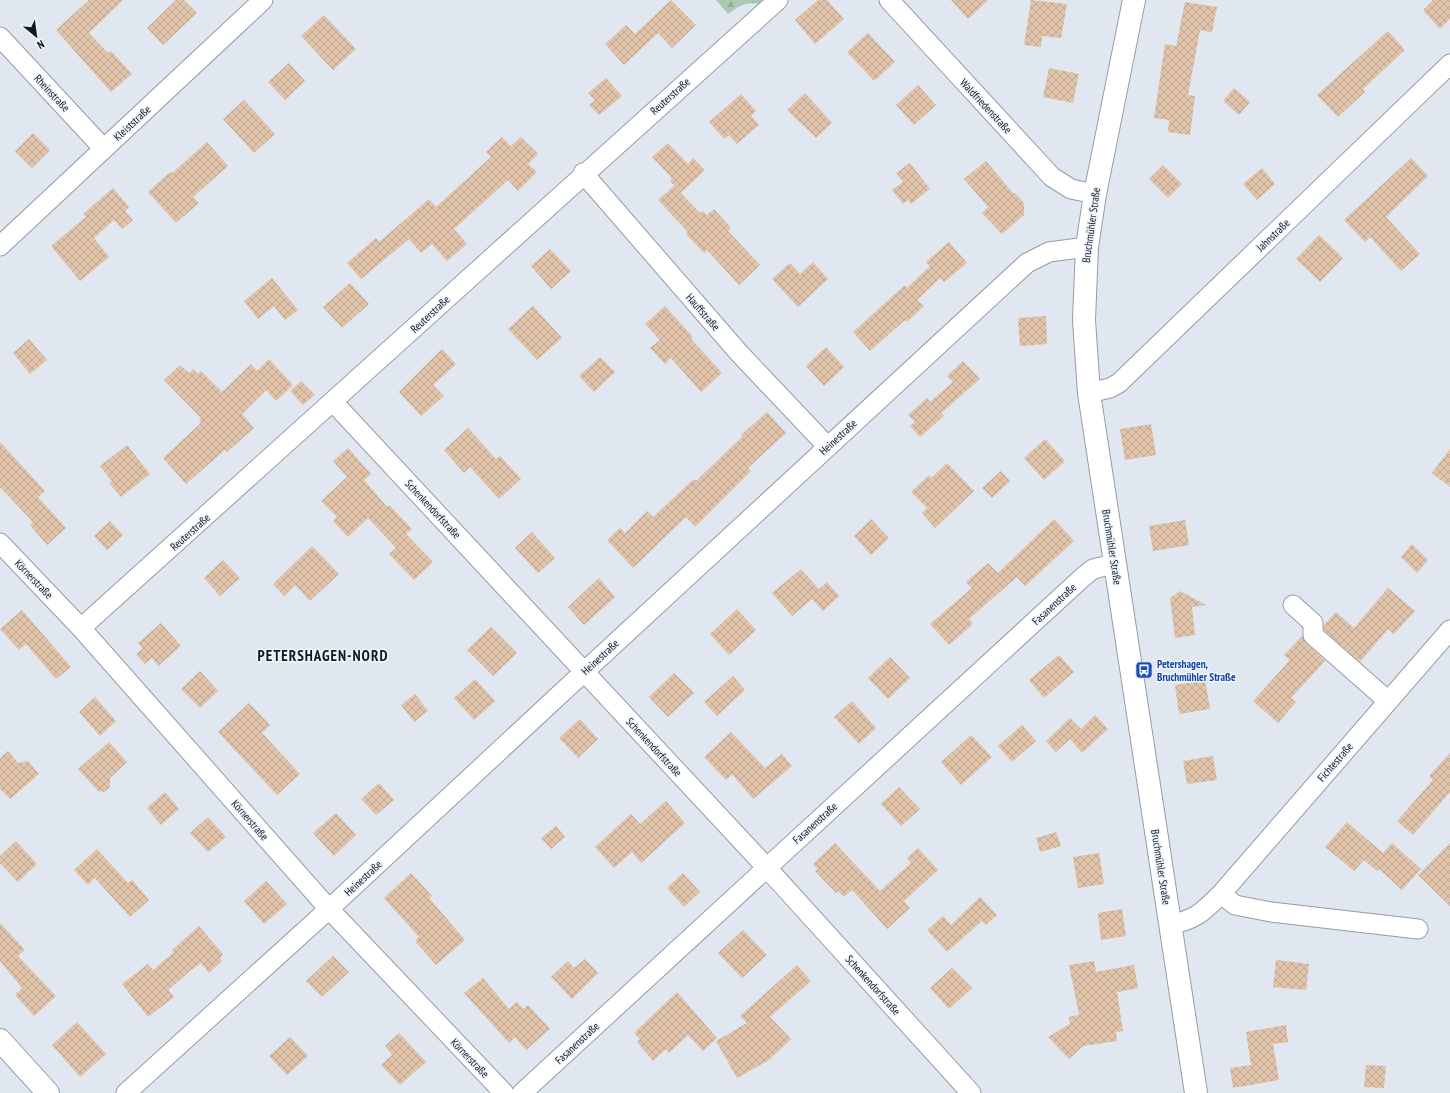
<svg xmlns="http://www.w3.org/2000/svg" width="1450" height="1093" font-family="'PT Sans Narrow',sans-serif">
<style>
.forest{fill:url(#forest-firs)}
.building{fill:url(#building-cross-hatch)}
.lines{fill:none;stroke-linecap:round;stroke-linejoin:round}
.street-casing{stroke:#959ca4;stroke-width:21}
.secondary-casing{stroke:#959ca4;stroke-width:24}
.street{stroke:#fff;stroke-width:19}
.secondary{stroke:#fff;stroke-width:22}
.labels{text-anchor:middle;stroke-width:3;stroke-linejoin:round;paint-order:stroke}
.street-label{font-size:11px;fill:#15181b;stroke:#edf5fe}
.transit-label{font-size:11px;font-weight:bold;fill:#164399;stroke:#edf5fe;text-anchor:start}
.district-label{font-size:15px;font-weight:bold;letter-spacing:1px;fill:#15181b;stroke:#edf5fe}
</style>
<defs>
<pattern id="forest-firs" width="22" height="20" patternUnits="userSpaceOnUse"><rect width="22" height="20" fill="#aacab4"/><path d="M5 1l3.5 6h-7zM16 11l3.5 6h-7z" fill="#91ad9a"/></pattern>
<pattern id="building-cross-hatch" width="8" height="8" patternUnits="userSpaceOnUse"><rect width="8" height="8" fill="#e0c3a9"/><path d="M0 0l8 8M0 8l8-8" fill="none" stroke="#bfa791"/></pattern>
</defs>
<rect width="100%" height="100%" fill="#e0e7f0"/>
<!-- forest -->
<path class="forest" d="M716,0h53l-5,5c-17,-4 -22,-1 -36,9z"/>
<!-- building -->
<path class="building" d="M89,0h34l-34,33 19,20 3,-2 21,23 -21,18 -55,-62z
M176,0h8l13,13 -34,32 -16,-17z
M671,0l25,25 -24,23 -14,-15 -34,32 -19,-21 21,-19 9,9z
M818,0h9l17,19 -29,25 -20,-24z
M951,0h37l-20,19z
M1031,0l36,4 -6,34 -19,-2 -1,11 -17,-2z
M1433,0h17v19l-10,10 -17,-19z
M1185,2l32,5 -5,25 -12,-2 -12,65 7,1 -5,39 -22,-3 1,-12 -15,-2 11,-74 11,2z
M324,15l32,34 -23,21 -32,-34z
M1388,31l17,19 -42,39 2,3 -27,25 -21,-22z
M868,33l27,29 -21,19 -27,-29z
M289,63l16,18 -20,19 -17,-18z
M1049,68l30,6 -6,29 -30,-6z
M606,78l16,18 -23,19 -10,-10 6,-5 -7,-7z
M918,85l18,20 -22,20 -18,-20z
M1234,88l16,14 -11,13 -16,-14z
M805,93l27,30 -16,15 -29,-28z
M741,94l15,17 -5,5 8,9 -22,19 -8,-9 -5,4 -15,-17z
M244,100l31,34 -21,19 -31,-34z
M33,133l17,17 -18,18 -17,-17z
M502,137l9,9 10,-9 17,17 -10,10 9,8 -19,19 -10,-11 -54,49 13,15 -20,17 -15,-17 -11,9 -12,-14 -48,40 -14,-16 29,-25 3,4 50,-43 7,8 55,-50 -5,-5z
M207,142l21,24 -35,31 6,6 -23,20 -28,-31 22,-20 2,1z
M668,143l20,21 5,-6 12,12 -24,23 -11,-12 2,-3 -20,-21z
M1411,158l17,18 -42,41 34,37 -19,17 -31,-34 -5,5 -21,-22z
M986,161l27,32h2l9,10v12l-22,19 -20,-21 6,-6 -24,-28z
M910,163l20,26 -19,15 -3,-4 -5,4 -11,-14 11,-8 -7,-9z
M1163,165l19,19 -14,14 -19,-19z
M1262,168l13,16 -18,16 -14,-16z
M674,186l26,27 3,-2 4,4 7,-6 17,19 -3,3 32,34 -21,20 -32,-35 -3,3 -18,-19 2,-2 -30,-32z
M113,188l16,19 -4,4 8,9 -11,9 -8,-9 -20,18 15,19 -29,24 -29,-35 35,-29 -3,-3z
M1319,235l24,23 -23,24 -24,-23z
M949,242l18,21 -23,19 -4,-4 -23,22 7,6 -17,16 -2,-2 -35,31 -17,-19 52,-47 2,3 23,-22 -4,-4z
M550,249l21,22 -20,18 -20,-23z
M813,262l15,17 -30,28 -26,-28 18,-16 10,11z
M272,278l26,32 -13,10 -11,-14 -16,13 -14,-18z
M350,283l19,21 -27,24 -19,-21z
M533,306l29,32 -25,22 -29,-31z
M665,306l28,31 -2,2 31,34 -21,19 -30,-34 -6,6 -15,-16 10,-8 -15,-16z
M1046,316l1,28 -27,2 -2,-28z
M29,339l18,21 -17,14 -17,-21z
M826,347l18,20 -20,19 -18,-20z
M442,349l14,15 -23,21 11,11 -23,20 -22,-24z
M600,357l15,15 -21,20 -15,-16z
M269,359l24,26 -17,16 -10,-11 -24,24 12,14 -27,24 -2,-2 -39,34 -23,-26 38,-35 -2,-3 2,-2 -37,-38 16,-15 9,8 4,-4 5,5 3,-3 21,21 29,-28 6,7z
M963,361l17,18 -39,34 3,3 -24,21 -10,-11 5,-4 -7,-7 19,-17 3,4 23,-20 -6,-6z
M301,381l14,14 -12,10 -13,-14z
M767,412l19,21 -38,35 3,3 -56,56 -9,-10 -53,51 -26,-28 13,-12 5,5 22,-22 6,6 41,-38 2,2 47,-45 -2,-1z
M1151,424l5,31 -31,5 -5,-31z
M468,428l28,31 4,-3 21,23 -22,20 -29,-32 -6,6 -20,-23z
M1045,439l20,22 -21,19 -20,-22z
M0,442l45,49 -7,6 28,31 -19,17 -17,-20 3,-3 -33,-35z
M127,445l23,29 -29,23 -12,-14 3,-2 -12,-15z
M348,448l23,26 -7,6 23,27 2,-2 23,24 -6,5 27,28 -19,18 -25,-26 7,-6 -28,-30 -20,19 -15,-16 4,-4 -16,-16 26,-24 -14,-16z
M1450,449v38l-18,-14z
M947,463l27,28 -39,37 -13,-15 5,-5 -16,-16 18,-17 2,3z
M1001,471l9,10 -18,17 -10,-10z
M871,519l18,19 -18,17 -17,-19z
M1054,519l20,22 -49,45 -8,-9 -48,42 4,5 -24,21 -19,-21 42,-36 -6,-6 22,-19 10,10z
M1185,520l4,25 -36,6 -4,-25z
M110,521l13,14 -16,15 -13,-14z
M532,532l23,26 -17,15 -23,-25z
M1412,544l16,16 -11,13 -16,-16z
M312,546l27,28 -29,27 -15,-16 -11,11 -11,-12z
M223,560l17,18 -20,18 -16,-18z
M801,569l18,20 8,-7 12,14 -16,15 -11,-12 -20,17 -20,-23z
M599,578l16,19 -31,28 -16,-18z
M1388,588l27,23 -21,23 -6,-5 -28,33 -36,-32v-5l12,-13 18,16z
M1180,591l26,14 -14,2 3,28 -20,3 -5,-40z
M737,609l19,21 -27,25 -19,-21z
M22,610l49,57 -15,12 -30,-35 -7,6 -19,-21z
M161,623l20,23 -23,20 -6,-8 -7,6 -9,-10 7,-6 -5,-5z
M491,627l26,26 -24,23 -26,-26z
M1302,636l4,7 19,18 -34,37 5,4 -18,21 -25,-22 37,-41 -6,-5z
M1059,655l15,17 -30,26 -15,-18z
M890,657l20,21 -22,21 -20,-21z
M200,671l18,20 -18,17 -19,-19z
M674,673l20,20 -26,24 -19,-20z
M733,676l12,14 -28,26 -13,-14z
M475,679l20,22 -21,19 -20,-22z
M1205,680l5,29 -31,5 -4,-29z
M415,694l13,17 -14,11 -13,-17z
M95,697l21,24 -16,15 -21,-24z
M852,701l24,27 -17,16 -25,-27z
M249,703l21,22 -8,8 38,41 -23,21 -59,-63z
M1095,715l13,14 -26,24 -12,-14 -14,13 -10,-11 24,-23 11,11z
M580,719l18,20 -20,19 -19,-20z
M1022,725l14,16 -24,21 -14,-16z
M731,732l34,36 17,-14 10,12 -39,33 -21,-25 -6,6 -22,-23z
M971,735l21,22 -31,28 -20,-23z
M109,742l18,20 -17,16v9l-6,5 -6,-1 -20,-22z
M8,751l10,12 10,-2 11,13 -29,25 -10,-10v-31z
M1450,753v39l-37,43 -16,-14 36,-41 -4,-4z
M1213,756l4,24 -30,4 -4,-23z
M379,783l15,17 -18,15 -15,-16z
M899,787l21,22 -19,17 -20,-22z
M165,792l14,17 -18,16 -14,-17z
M666,801l19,22 -44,40 -9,-11 -18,16 -19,-21 36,-33 9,10z
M336,813l20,22 -22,21 -21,-23z
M208,817l18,20 -18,15 -18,-19z
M1347,822l36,31 9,-10 29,26 -19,21 -23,-21 -2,2 -13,-11 -10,11 -29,-24z
M556,826l9,11 -14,12 -10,-11z
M1056,832l5,14 -21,6 -4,-14z
M16,841l21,23 -19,18 -18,-19v-7z
M835,843l45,48 31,-28 -4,-5 11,-10 20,22 -34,31 6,7 -23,21 -35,-39 -8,7 -6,-6 -2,2 -21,-22 3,-2 -5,-5z
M1450,843v63l-32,-31z
M97,849l31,34 4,-3 17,20 -19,17 -35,-39 -7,7 -14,-15z
M1099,853l5,31 -26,4 -5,-31z
M411,873l21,23 -3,2 36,42 -29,25 -21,-24 4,-4 -35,-39z
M683,873l17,19 -16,15 -17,-19z
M266,881l21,23 -23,20 -20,-23z
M980,897l17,18 -11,10 -4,-4 -35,31 -20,-22 16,-14 8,9z
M1122,909l4,27 -25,4 -3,-27z
M0,923l25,27 -7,6 38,40 -22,20 -19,-21 7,-7 -22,-27z
M199,926l24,28 -3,4 2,3 -13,12 -8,-10 -11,8 -22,19 6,7 -26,20 -26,-33 26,-20 5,6 21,-18 -2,-2z
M743,930l24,25 -25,23 -24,-25z
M333,956l16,16 -27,25 -16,-16z
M585,959l13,14 -26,26 -21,-22 17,-16 6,7z
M1276,960l33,4 -3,26 -33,-3z
M1094,961l2,11 38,-7 4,23 -21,4 6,39 -7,1 1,9 -34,5 -14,13 -21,-22 22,-13 -1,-7 10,-2 -10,-50z
M797,965l14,16 -41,36 21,22 -22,21 -32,18 -21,-37 31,-18 -7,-7z
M952,968l20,20 -23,21 -19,-21z
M483,978l26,31 8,-7 6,7 5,-4 22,24 -24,21 -11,-13 -6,6 -45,-50z
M677,992l40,46 -14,13 -15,-16 -19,18 -3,-4 -13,12 -16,-19 3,-3 -6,-6z
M77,1022l29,32 -26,23 -28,-32z
M1286,1025l2,17 -15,2 6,36 -46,8 -3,-20 21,-3 -5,-33z
M399,1033l27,29 -26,23 -19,-20 11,-10 -7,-9z
M290,1037l18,19 -21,19 -18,-19z
M1366,1065l20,1 -2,22 -20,-1z"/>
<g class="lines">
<defs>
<path id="street" d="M889,0l163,177 19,12 24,5
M0,37l104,112
M583,173l156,180 89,94
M0,246l263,-246
M1089,393l21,-5 9,-5 331,-319
M334,403l433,465 204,225
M0,543l81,85 248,281 175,184
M1293,605l20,18v12l75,66
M81,628c233,-208 463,-420 697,-628
M1221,894l14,11 36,7 147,17
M1170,925c26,-6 32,-12 51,-31l229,-264
M126,1093l203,-184 255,-237 443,-409 22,-11 38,-5
M522,1093l561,-516 10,-8 21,-5"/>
<path id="secondary" d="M1134,0l-39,194 -8,53 -3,73 5,73 107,700
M0,1040l48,53"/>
</defs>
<!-- street casing -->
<use href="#street" class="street-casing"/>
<!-- secondary casing -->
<use href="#secondary" class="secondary-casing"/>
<!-- street -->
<use href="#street" class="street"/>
<!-- secondary -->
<use href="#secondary" class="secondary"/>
</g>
<!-- icons -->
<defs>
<symbol id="bus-square" viewBox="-11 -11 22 22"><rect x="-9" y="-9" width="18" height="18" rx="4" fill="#1a4fb4" stroke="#edf5fe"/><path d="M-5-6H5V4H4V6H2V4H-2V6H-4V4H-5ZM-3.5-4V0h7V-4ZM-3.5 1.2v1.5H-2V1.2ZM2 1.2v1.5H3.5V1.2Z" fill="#fff"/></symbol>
</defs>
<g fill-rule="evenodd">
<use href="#bus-square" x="1134" y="660" width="20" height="20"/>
</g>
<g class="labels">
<!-- street labels -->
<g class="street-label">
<text transform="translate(52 93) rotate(47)" y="4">Rheinstraße</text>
<text transform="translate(670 96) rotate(-42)" y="4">Reuterstraße</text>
<text transform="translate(986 106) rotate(47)" y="4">Waldfriedenstraße</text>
<text transform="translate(132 123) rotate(-43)" y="4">Kleiststraße</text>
<text transform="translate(1091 225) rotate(-82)" y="4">Bruchmühler Straße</text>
<text transform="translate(1273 235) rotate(-44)" y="4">Jahnstraße</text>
<text transform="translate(703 312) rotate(49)" y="4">Hauffstraße</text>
<text transform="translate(430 314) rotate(-43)" y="4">Reuterstraße</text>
<text transform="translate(838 437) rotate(-43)" y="4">Heinestraße</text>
<text transform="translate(433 509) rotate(47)" y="4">Schenkendorfstraße</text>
<text transform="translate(190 532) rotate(-42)" y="4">Reuterstraße</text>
<text transform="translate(1112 547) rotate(81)" y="4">Bruchmühler Straße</text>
<text transform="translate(34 579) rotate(46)" y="4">Körnerstraße</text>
<text transform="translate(1054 604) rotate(-43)" y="4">Fasanenstraße</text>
<text transform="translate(600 657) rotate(-43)" y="4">Heinestraße</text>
<text transform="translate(654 747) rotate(47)" y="4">Schenkendorfstraße</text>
<text transform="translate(1335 762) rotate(-49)" y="4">Fichtestraße</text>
<text transform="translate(250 820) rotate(49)" y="4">Körnerstraße</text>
<text transform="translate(815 823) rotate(-42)" y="4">Fasanenstraße</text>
<text transform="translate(1161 867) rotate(81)" y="4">Bruchmühler Straße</text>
<text transform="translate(363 878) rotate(-43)" y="4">Heinestraße</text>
<text transform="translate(873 985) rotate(48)" y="4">Schenkendorfstraße</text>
<text transform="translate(577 1043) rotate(-43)" y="4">Fasanenstraße</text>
<text transform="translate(470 1058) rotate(46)" y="4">Körnerstraße</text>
</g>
<!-- transit labels -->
<g class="transit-label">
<text x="1157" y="668">Petershagen,<tspan x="1157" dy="13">Bruchmühler Straße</tspan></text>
</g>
<!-- district labels -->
<g class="district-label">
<text x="323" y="661">PETERSHAGEN-NORD</text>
</g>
</g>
<!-- north arrow -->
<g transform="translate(36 36) rotate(151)" stroke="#edf5fe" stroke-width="3" paint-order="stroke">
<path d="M0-3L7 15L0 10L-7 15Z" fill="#15181b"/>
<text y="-6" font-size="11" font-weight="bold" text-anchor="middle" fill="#15181b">N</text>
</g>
</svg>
